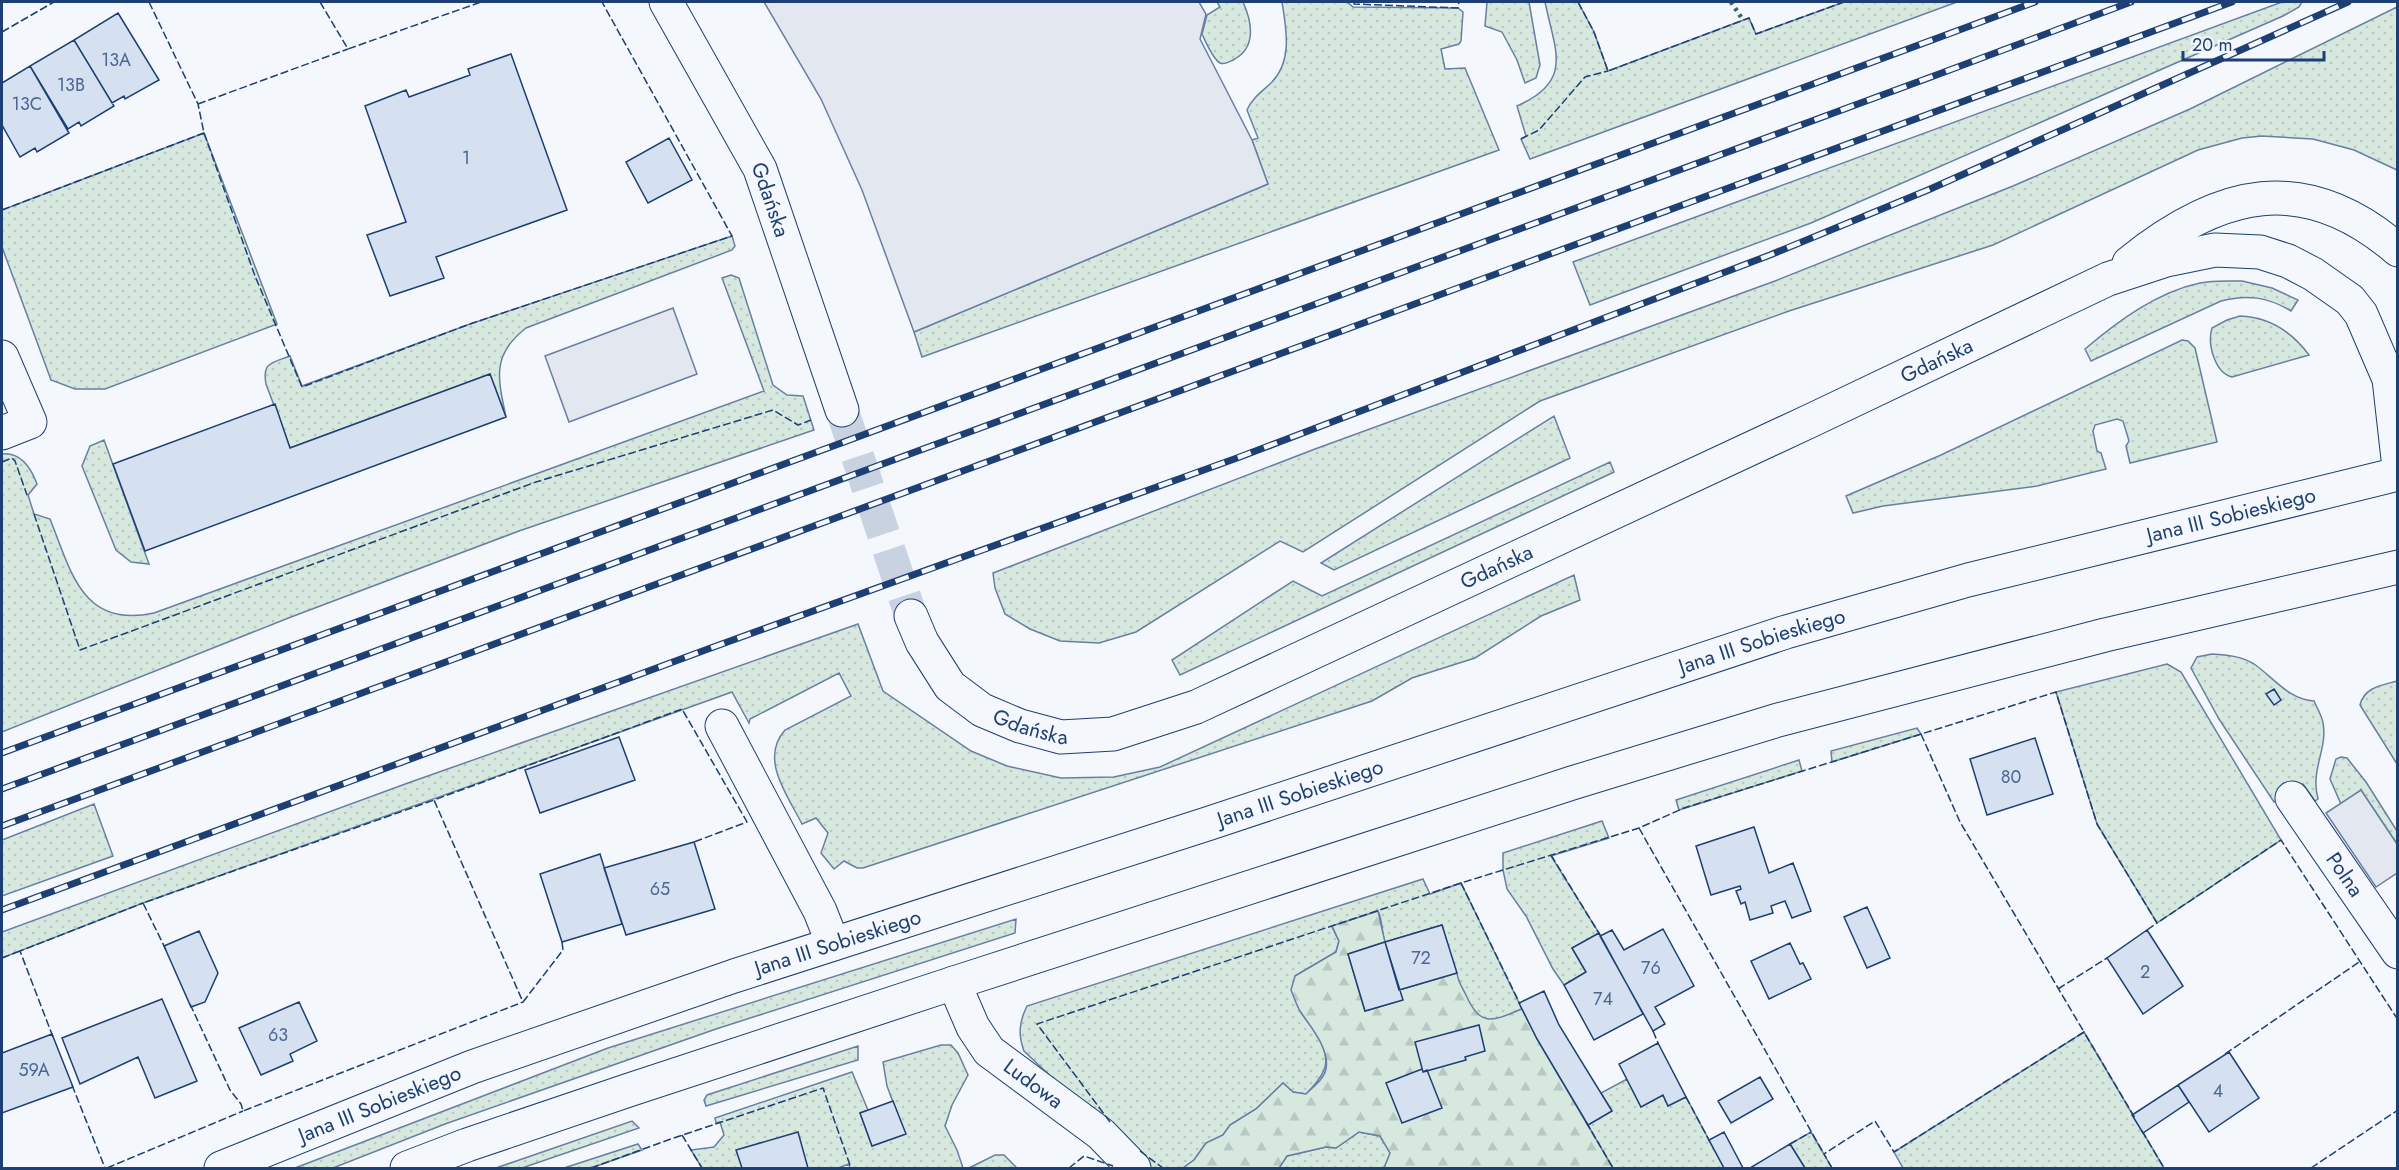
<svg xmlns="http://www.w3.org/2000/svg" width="2399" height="1170" font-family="Jost,sans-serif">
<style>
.grass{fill:url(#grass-dots);stroke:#687fa3;stroke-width:1.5}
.forest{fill:url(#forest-firs);stroke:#687fa3;stroke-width:1.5}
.parking{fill:#e3e8f0;stroke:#687fa3;stroke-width:1.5}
.building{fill:#d5e0f0;stroke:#1d3f73;stroke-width:1.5}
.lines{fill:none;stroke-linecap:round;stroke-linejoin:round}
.secondary-tunnel{stroke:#c9d2e0;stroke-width:33;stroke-dasharray:33 16;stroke-linecap:butt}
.street-casing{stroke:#1d3f73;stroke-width:35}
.secondary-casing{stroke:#1d3f73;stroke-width:35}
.primary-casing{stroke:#1d3f73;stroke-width:35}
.street{stroke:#f4f7fb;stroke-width:33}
.secondary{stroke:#f4f7fb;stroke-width:33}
.primary{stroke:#f4f7fb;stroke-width:33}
.rail-casing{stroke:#1d3f73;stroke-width:7}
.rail{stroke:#f4f7fb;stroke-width:4.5;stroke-dasharray:14;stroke-linecap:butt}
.hedge{stroke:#2c6c60;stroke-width:4.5;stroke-dasharray:3 4.5;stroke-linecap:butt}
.fence{stroke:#1d3f73;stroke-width:1.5;stroke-dasharray:8 3;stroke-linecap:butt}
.labels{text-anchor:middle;stroke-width:4.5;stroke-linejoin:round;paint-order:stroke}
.number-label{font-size:18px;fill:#4b6792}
.street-label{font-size:21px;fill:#1d3f73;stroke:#f4f7fb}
</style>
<defs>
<pattern id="grass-dots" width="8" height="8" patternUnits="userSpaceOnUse" patternTransform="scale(1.5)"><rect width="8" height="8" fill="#d7e8df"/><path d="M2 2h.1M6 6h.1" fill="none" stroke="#b8c8c3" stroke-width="1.8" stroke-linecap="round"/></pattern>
<pattern id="forest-firs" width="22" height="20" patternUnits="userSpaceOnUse" patternTransform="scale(1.5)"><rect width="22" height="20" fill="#d7e8df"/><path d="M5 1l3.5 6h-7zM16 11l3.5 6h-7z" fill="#b8c8c3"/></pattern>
</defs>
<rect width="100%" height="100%" fill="#f4f7fb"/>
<!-- grass -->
<path class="grass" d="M1217,2h26c9,20 14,46 -10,58 -4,2 -9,5 -13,3 -8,-5 -14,-21 -18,-29l5,-19 13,-8z
M1282,2h65l6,5 105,1 5,4 -2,29 -2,3 -18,5 4,20 20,-1 34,82 -577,207 -8,-25 354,-148 -16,-44 6,-2 -11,-28c5,-12 16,-19 25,-28 21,-22 14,-54 10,-80z
M1487,2h42l11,63 -4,13 -11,5 -8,-23 -15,-28 -17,-6z
M1545,2h33l16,30 14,39 141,-53 7,16 88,-32h113l-427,157 -9,-20 5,-3 -9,-30c57,-25 38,-55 28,-104z
M2282,2h20l-3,5 -16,9 -472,207 -221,82 -17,-43z
M2397,7v163l-43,-20 -41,-11 -51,-3 -20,2 -44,12 -205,95 -204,66 -249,90 -237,151 -23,-11 -144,91 -37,11 -39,-2 -30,-12 -25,-15 -10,-26 -2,-15 322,-124 460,-168 238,-95 177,-77z
M204,133l73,191 -172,65h-30l-24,-9 -49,-133v-37z
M732,236l3,10 -3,4 -206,78c-35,27 -28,51 -20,89l-16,-43 -200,74 -24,-64c-4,-22 6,-21 24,-28l12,30 168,-62z
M731,275l8,3 34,107 14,10 16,1 11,34 -295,101 -228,86 -289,115v-278c19,-2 29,14 35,30l-9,11 6,19 16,5c21,52 32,110 104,94l610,-222 -42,-113z
M2242,281l30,7 26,12 -7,11c-23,-14 -44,-17 -70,-10l-130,60 -6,-12c33,-28 72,-57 115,-66 14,-3 28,-2 42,-2z
M2240,316c29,1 52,16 69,39l-77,22c-17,-4 -25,-33 -20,-49l15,-8z
M2182,340l6,1 7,7 22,94 -87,21 -4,-17 3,-5 -6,-20 -6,-2 -22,6 -2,6 4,20 4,2 5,16 -69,17 -154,20 -30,7 -7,-17 95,-41z
M1554,416l16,42 -236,112 -13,-7z
M104,440l45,124 -18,-2 -15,-12 -34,-84 8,-20z
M1610,462l4,10 -434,203 -8,-15 121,-79 29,15z
M1574,575l6,25 -39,16 -66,42 -63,20 -40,23 -509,167h-6l-13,-7 -10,8 -13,-16 7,-20 -12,-15 -14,6c-14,-28 -43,-65 -17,-94l66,-34 -12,-23 -89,46 -1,4 -17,-31 -589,211 -141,55v-26l406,-149 450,-159 25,67 88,60 36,15 54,12 53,-1 46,-10z
M2212,654c15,1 29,2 42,10 19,13 35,36 60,37 3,7 8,15 9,22 5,26 -13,46 -5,76l-3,2 -12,-17 -29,18 -55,-83 -28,-51 6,-11z
M2167,664l14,8 100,168 -124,83 -60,-99 -41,-132z
M2397,681h1l-1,83 -37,-59c4,-18 23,-20 37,-24z
M1917,728l4,6 -89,28 -1,-11z
M2341,757l6,1 19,24 31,49v13l-36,-54 -20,14 -11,-25 6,-20z
M1799,760l3,11 -123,39 -3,-10z
M94,804l19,52 -111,40v-56z
M1602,821l7,17 -58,18 48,77 -27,15 14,24 -22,13 -11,-16 -27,-53 -19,-27 -4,-19v-17z
M1423,879l7,15 31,-11 61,126c-9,3 -26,13 -36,11 -23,-5 -38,-74 -44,-95l-57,17c-4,-11 -2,-21 -7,-31l-46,16 7,14 -3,11 -41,24c1,10 0,24 4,33 4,9 12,15 17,23 17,29 11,41 -10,62l-13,-2 -10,-9 -27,26 -26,16 -7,10 -17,8 -12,17 -11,8h-36l-123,-117c-6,-16 -5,-29 3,-45z
M1016,919l-1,14 -299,96 -271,95 -112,44h-38l313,-120z
M2084,1032l80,136h-261l-9,-16z
M941,1045h10l7,8 10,22 -16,30 -7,21 12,24 6,18h-113l-1,-4 -11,4h-136l-11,-18 23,-3 10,-12 -4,-13 -4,1 -1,-5 137,-46 16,38 -8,3 12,33 33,-12 -18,-48 -4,-24z
M858,1046v14l-152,46 -2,-6 3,-5z
M1627,1079l14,28 22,-12 5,11 18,-9 38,71h-115h3l-24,-43 24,-14 -11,-18z
M632,1121l7,7 -117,40h-26z
M1359,1132l21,4 11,17 -7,15h-105l8,-12 39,-9 10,1z
M1811,1132l21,36h-27l-15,-24z
M638,1144l4,6 -51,18h-27z
M995,1155h9l13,13h-48z"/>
<!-- forest -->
<path class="forest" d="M1378,911l7,31 -37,12 17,57 37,-11 -3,-10 58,-17c1,9 5,14 9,22 14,33 27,26 56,14l15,30 76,129h-229l6,-15 -10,-17 -21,-4 -23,16 -10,-1 -39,9 -8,12h-96l11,-8 12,-17 17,-8 7,-10 26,-16 27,-26 10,9 13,2c7,-7 18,-15 20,-25 4,-20 -16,-43 -26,-58 -4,-7 -6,-14 -9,-21l4,-14 41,-24 3,-11 -7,-15z"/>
<!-- parking -->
<path class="parking" d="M764,2h435l7,12 -6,25 52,101 16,44 -354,148 -52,-142 -41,-91z
M673,308l24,66 -128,48 -24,-66z
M2361,790l36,54v29l-21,14 -50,-74z"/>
<!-- building -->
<path class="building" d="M118,13l41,67 -34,19 -1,-3 -12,7 -38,-63z
M74,40l40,66 -33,20 -2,-4 -11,7 -38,-63z
M511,54l56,156 -131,47 8,21 -54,18 -23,-61 39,-13 -41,-116 41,-16 3,7 61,-22 -2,-6z
M30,66l39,67 -32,19 -2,-4 -15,9 -18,-32v-42z
M669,138l23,42 -44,23 -22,-41z
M490,374l16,43 -361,134 -32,-87 162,-60 15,44z
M2274,689l7,11 -7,5 -8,-11z
M619,737l16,43 -95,33 -15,-43z
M2035,738l18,56 -66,21 -17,-56z
M1754,827l15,46 24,-10 18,48 -19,7 -7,-17 -14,5 2,7 -23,7 -5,-18 -4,2 -5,-13 5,-2 -1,-3 -29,9 -15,-49z
M694,842l21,67 -89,26 -22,-67z
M600,854l22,70 -60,18 -22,-68z
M1867,907l23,51 -23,10 -23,-51z
M1442,925l15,48 -58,17 -14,-48z
M1663,929l31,57 -39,21 10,17 -12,7 -53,-95 12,-6 12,20z
M2147,930l36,56 -40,28 -36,-56z
M199,931l19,42 -13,29 -14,5 -27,-61z
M1599,933l44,81 -49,26 -30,-55 22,-13 -14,-24z
M1385,942l18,58 -38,11 -17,-57z
M1790,943l10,21 3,-1 8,16 -42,20 -18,-38z
M1544,991l15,34 53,86 -24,14 -51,-86 -18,-36z
M162,999l35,82 -42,17 -17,-41 -58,27 -18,-46z
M299,1002l18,39 -27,13 3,7 -32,14 -22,-47z
M1479,1025l6,26 -20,6 1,3 -43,12 -8,-30z
M52,1034l21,53 -71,26v-60z
M1658,1043l28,54 -18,9 -5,-11 -22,12 -22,-43z
M2229,1052l30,46 -50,34 -31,-47z
M1422,1069l1,3 4,-2 15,38 -40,15 -16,-40z
M1760,1077l13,22 -42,24 -13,-22z
M2178,1085l11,17 -46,31 -11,-18z
M893,1101l13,33 -34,12 -12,-33z
M798,1132l10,36h-66l-6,-18z
M1724,1132l19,36h-19l-15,-28z
M1790,1144l15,24h-55z"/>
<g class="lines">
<!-- secondary-tunnel -->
<path class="secondary-tunnel" d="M842,410l69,206"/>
<defs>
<g id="street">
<path d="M2,357l28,65 -28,11"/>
<path d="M722,726l98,185 13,33"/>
<path id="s1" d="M2292,798l106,154"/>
<path id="s2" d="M954,983l19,44 16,24 112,83 33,34"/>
</g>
<g id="secondary">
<path id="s3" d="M666,2l94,167 82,241"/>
<path d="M2129,263c90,-73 175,-94 269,-13"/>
<path id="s4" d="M911,616l11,26 28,44 32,24 38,16 41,11 52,-3 83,-27 616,-287 296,-141 58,-19 49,-10 45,2 28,9 25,13 37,26 11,14 28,65 9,80"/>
</g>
<g id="primary">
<path id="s5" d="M221,1168l251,-101 262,-91 473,-152 579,-192 182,-52 430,-106"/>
<path d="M407,1168l60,-23 162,-55 325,-107 618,-200 206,-63 327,-85 293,-68"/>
</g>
</defs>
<!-- street casing -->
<use href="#street" class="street-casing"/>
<!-- secondary casing -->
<use href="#secondary" class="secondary-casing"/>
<!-- primary casing -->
<use href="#primary" class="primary-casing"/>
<!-- street -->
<use href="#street" class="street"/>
<!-- secondary -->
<use href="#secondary" class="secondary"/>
<!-- primary -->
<use href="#primary" class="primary"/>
<defs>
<path id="rail" d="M2,753l2033,-751
M2,789l1929,-712 200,-75
M2,826l2230,-824
M2,910l706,-261 529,-191 533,-203 158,-65 420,-188"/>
</defs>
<!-- rail casing -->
<use href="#rail" class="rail-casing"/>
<!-- rail -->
<use href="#rail" class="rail"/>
<!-- hedge -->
<path class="hedge" d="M1731,2l12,18"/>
<!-- fence -->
<path class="fence" d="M149,2l49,102 6,29 51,143 47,111 168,-63 262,-88 -130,-234
M320,2l28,47 133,-47
M1354,2v2l104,4 1,-6
M1578,2l16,30 14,39 141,-53 7,16 88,-32
M2,32l52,-30
M198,104l150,-55
M1521,139l18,-9 46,-53 23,-6
M2,210l202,-77
M2,462l10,-4 3,3 12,34
M34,514l46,136 456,-168 237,-72 25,15 13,-5
M1921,734l39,88 124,210
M1639,828l185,326
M1551,855l49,80
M1461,883l59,121
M2147,930l10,-7
M562,942l1,8 -40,52 -89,-202 248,-91 65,113 -53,20
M166,950l-23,-47 291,-103
M2,958l18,-7
M2058,989l49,-31
M190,1004l40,86 11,14 2,7 280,-109
M1653,1031l5,12
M53,1037l-33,-86 123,-48
M2225,1054l134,-92
M72,1085l33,83
M1686,1097l24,45
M1110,1122l-73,-98 424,-141 178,-55 45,-20 372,-116 41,132 60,99 124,-83 117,180
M1586,1122l27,46
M2142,1131l22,37
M682,1135l20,33
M1790,1144l21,-12
M1140,1151l23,17
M107,1168l136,-57
M591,1168l77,-28 155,-52 28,80
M1069,1168l15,-12 29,10
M1832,1168l-8,-14 51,-33 19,31 190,-120 51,86
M2311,1168l87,-58"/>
</g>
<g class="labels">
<!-- number labels -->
<g class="number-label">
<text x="116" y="66">13A</text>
<text x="71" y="91">13B</text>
<text x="27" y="110">13C</text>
<text x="466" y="164">1</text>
<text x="2011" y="783">80</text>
<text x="660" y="895">65</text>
<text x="1421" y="964">72</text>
<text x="1651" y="974">76</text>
<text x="2145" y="978">2</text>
<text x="1603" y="1005">74</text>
<text x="278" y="1041">63</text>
<text x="34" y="1076">59A</text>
<text x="2218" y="1097">4</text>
</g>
<!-- street labels -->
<g class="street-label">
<text dy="7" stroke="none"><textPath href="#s3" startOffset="224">Gdańska</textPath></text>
<text dy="7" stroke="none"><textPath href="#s4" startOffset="1161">Gdańska</textPath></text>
<text dy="7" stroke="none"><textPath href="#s5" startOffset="2115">Jana III Sobieskiego</textPath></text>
<text dy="7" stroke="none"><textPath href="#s4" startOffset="675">Gdańska</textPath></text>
<text dy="7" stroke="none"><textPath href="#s5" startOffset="1629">Jana III Sobieskiego</textPath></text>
<text dy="7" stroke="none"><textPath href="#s4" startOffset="172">Gdańska</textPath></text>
<text dy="7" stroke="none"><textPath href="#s5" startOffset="1143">Jana III Sobieskiego</textPath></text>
<text dy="7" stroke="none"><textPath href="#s1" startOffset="93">Polna</textPath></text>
<text dy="7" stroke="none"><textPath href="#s5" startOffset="657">Jana III Sobieskiego</textPath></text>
<text dy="7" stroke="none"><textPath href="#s2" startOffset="132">Ludowa</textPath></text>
<text dy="7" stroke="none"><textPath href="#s5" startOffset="171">Jana III Sobieskiego</textPath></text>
</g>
</g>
<!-- border -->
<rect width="2399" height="1170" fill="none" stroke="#1d3f73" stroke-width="6"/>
<!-- scale -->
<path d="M2183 51v9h141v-9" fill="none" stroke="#1d3f73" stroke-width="3"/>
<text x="2192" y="51" font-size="18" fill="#1d3f73" stroke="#f4f7fb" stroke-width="4.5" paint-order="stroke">20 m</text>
</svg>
